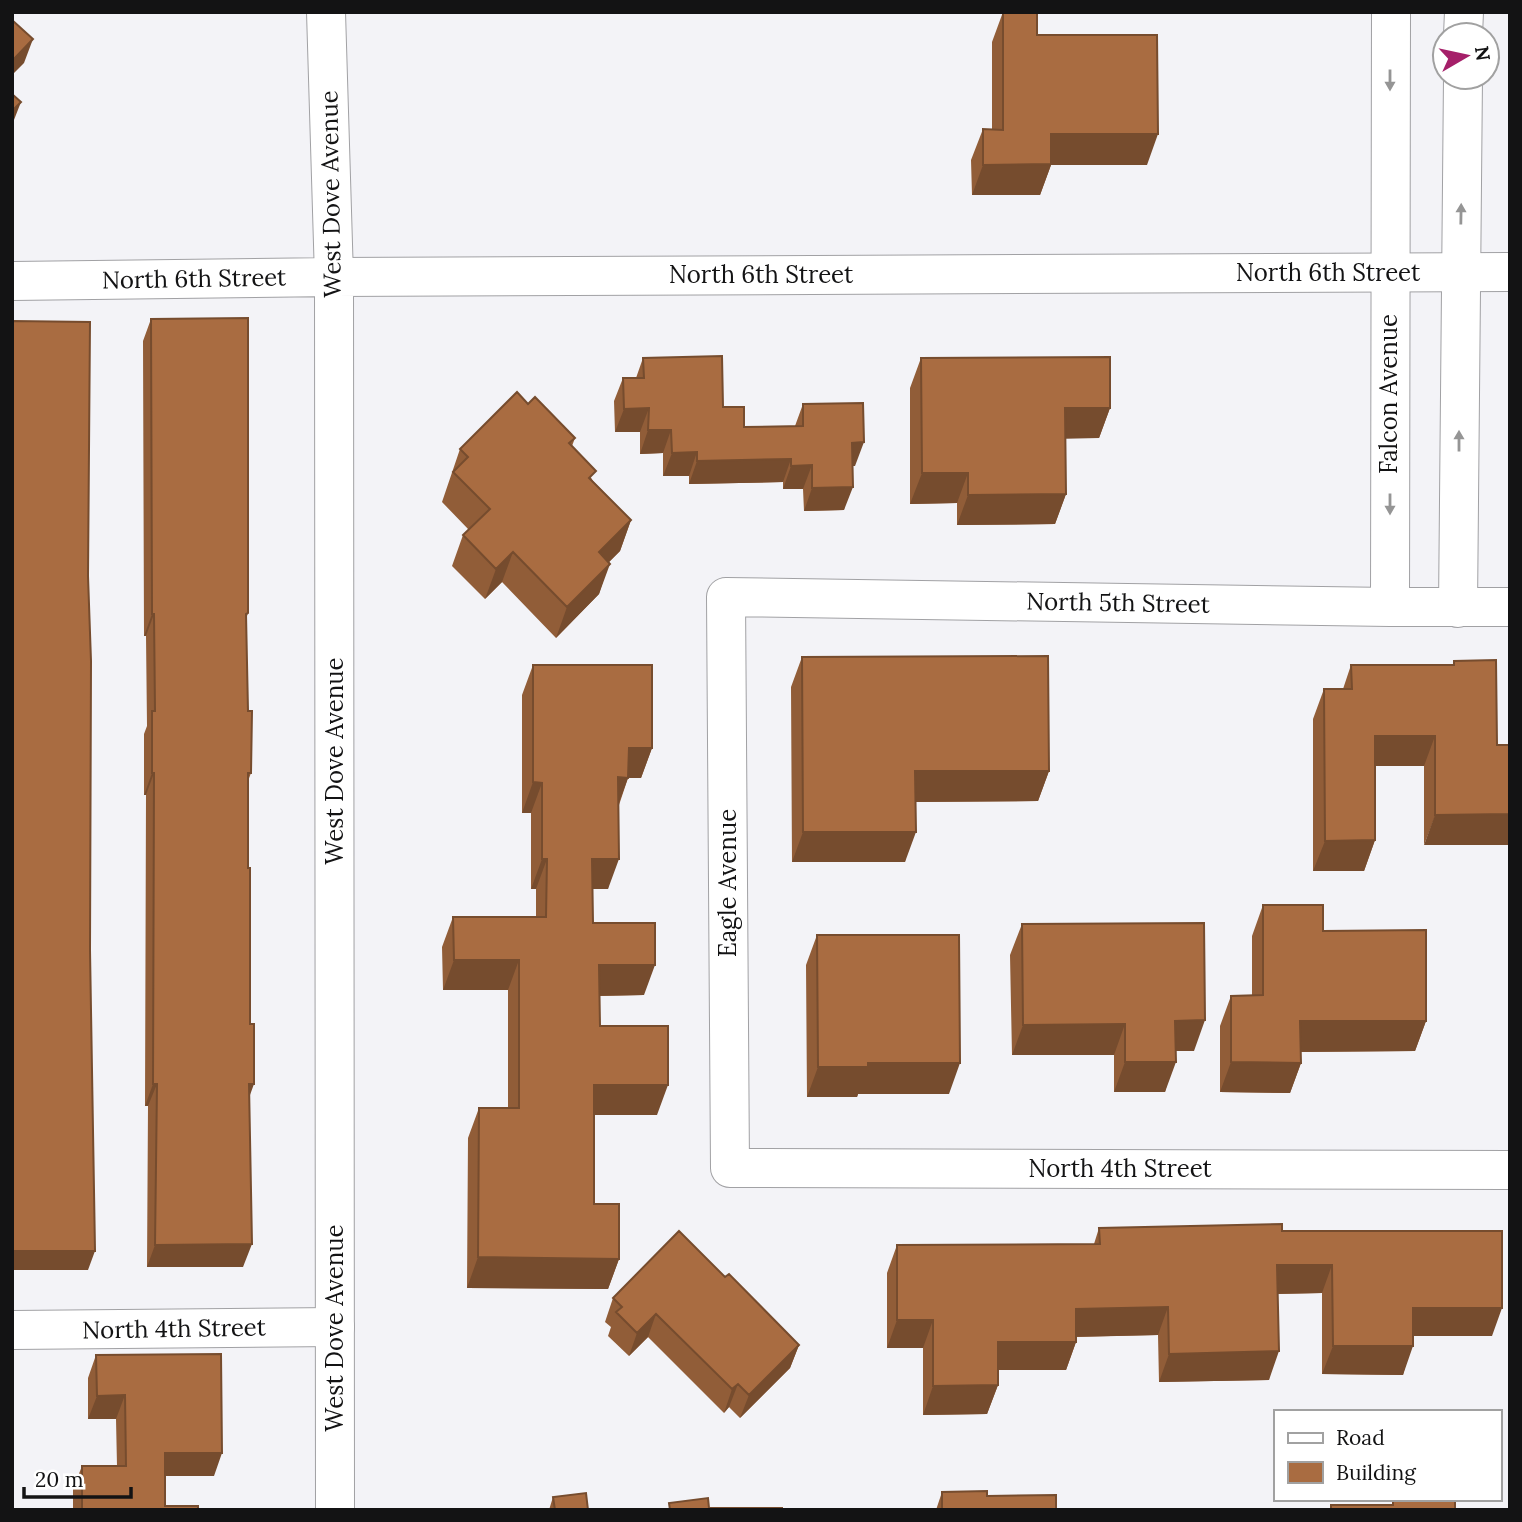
<svg xmlns="http://www.w3.org/2000/svg" width="1522" height="1522" font-family="Lora,serif">
<style>
.lines{fill:none;stroke-linecap:round;stroke-linejoin:round}
.street-casing{stroke:#a1a1a4;stroke-width:40}
.secondary-casing{stroke:#a1a1a4;stroke-width:40}
.street{stroke:#fff;stroke-width:38}
.secondary{stroke:#fff;stroke-width:38}
.wall{fill:#915d38}
.shaded-wall{fill:#764c2e}
.building{fill:#a96c41;stroke:#764c2e;stroke-width:2}
.oneway{fill:#959595}
.labels{text-anchor:middle;stroke-width:6;stroke-linejoin:round;paint-order:stroke}
.street-label{font-size:24px;fill:#131314;stroke:#fff}
</style>
<rect width="100%" height="100%" fill="#f3f3f7"/>
<g class="lines">
<defs>
<path id="street" d="M1463,35l1,-23
M1390,607l1,-595
M1510,607h-120l-664,-10 4,571 780,2
M1458,608l5,-531
M12,1330l323,-3"/>
<path id="secondary" d="M326,12l8,265 1,1233
M12,281l322,-4 1176,-5"/>
</defs>
<!-- street casing -->
<use href="#street" class="street-casing"/>
<!-- secondary casing -->
<use href="#secondary" class="secondary-casing"/>
<!-- street -->
<use href="#street" class="street"/>
<!-- secondary -->
<use href="#secondary" class="secondary"/>
</g>
<!-- wall -->
<path class="wall" d="M1003,12l34,23 110,130h-96l-11,30h-68l-1,-35 12,-31h9v-87z
M151,319l97,294 -2,6 2,92 3,62 -3,8 1,317 -6,169h-96l1,-161h-3l1,-311h-2v-61l3,-8 -1,-90h-2l-1,-295z
M643,358l80,49 21,20 51,-1 8,-22 52,62h-3l-8,44 -40,1 -1,-22h-20v-7l-94,2v-8h-26v-23l-23,1v-22h-25l-1,-31 9,-23h13z
M921,358l189,50 -11,30h-33v56l-11,30 -98,1v-22l-47,1v-116z
M528,404l47,34 -3,8 21,35 38,39 -11,31 -11,11 -10,32 -43,44 -54,-56 -17,17 -33,-33 11,-31 6,-5 -27,-28 18,-53z
M802,657l247,114 -11,30 -123,1 -10,60h-113l-1,-175z
M1496,660l-72,185v-79h-49v74l-11,31h-51v-152l11,-30h19l8,-24h102l1,-4z
M533,665l119,83 -11,30h-13l-9,27 -11,84h-16l1,34 51,72 -44,1v30l57,89h-63v89l25,55 -11,30 -141,-1 1,-150 11,-30h29v-118h-65l-1,-43 11,-30h83v-28h-5v-76h-9v-118z
M1263,905l60,26 103,90 -11,30 -114,1v11l-11,30 -70,-1v-66l11,-30h21v-60z
M1022,924l172,127h-18l-11,41h-51v-37h-102l-2,-100z
M817,935l132,159h-91l-1,3h-50l-1,-132z
M1099,1228l183,3 210,105h-79l-10,39 -81,-1v-81l-44,1 -9,86 -110,2 -1,-47 -82,2v5l-10,28h-68v15l-11,29 -64,1v-67h-36v-75l10,-28 197,-1z
M725,1277l74,68 -9,23 -50,50 -11,-11 -5,6 -76,-76 -19,19 -21,-20 3,-9 -6,-5 8,-24z
M96,1355l118,121h-49v30l33,4h-125v-21l9,-23h35l-1,-47h-28v-41z
M942,1492v18h-6z
M553,1497l35,13h-39z"/>
<!-- shaded-wall -->
<path class="shaded-wall" d="M33,39l-9,24 -12,12v-14z
M21,102l-9,23v-14z
M1051,134h107l-11,31h-96l-11,30h-68l11,-30z
M649,408l-9,24h-25l9,-23z
M1065,408h45l-11,30 -45,1z
M648,430h23l-8,23 -23,1z
M864,442l-9,24h-11l8,-23z
M697,452l-8,24h-26l9,-23z
M791,459l-8,23 -94,2 8,-23z
M812,465l-9,24h-20l8,-23z
M922,473h46l-11,30 -47,1z
M853,487l-9,23 -40,1 8,-23z
M1066,494l-11,30 -98,1 11,-30z
M631,520l-11,31 -32,32 11,-31z
M513,552l-11,30 -17,17 11,-30z
M610,564l-11,30 -43,44 11,-31z
M152,614h2l-8,22h-2z
M1375,736h60l-11,30h-60z
M629,748h23l-11,30h-13l-11,30h-10z
M915,771h134l-11,30 -134,1z
M152,773h2l-8,22h-2z
M533,782l9,1 -11,30h-9z
M1510,814v31h-86l11,-30z
M803,832h113l-11,30h-113z
M1375,840l-11,31h-51l12,-30z
M542,859h5l-11,30h-5z
M592,859h27l-11,30h-27z
M454,960h65l-11,30h-65z
M599,965h56l-11,30 -56,1z
M1205,1020l-11,31h-30l11,-30z
M1300,1021h126l-11,30 -126,1z
M1125,1024l-11,31h-102l11,-30z
M1125,1062h51l-11,30h-51z
M1231,1062l70,1 -11,30 -70,-1z
M868,1063h92l-11,31h-91l-1,3h-50l11,-30z
M153,1084h4l-9,22h-3z
M249,1084h5l-8,22z
M594,1085h74l-11,30h-74z
M252,1244l-9,23h-96l8,-22z
M12,1251h83l-7,19h-76z
M478,1257l141,2 -11,30 -141,-1z
M1277,1265h55l-10,28 -56,1z
M1168,1307l-10,28 -93,2 11,-28z
M1413,1308h89l-10,28h-89z
M656,1314l-8,23 -19,19 8,-23z
M897,1320h36l-10,28h-36z
M998,1342h78l-10,28h-78z
M799,1345l-9,23 -50,50 9,-23z
M1333,1346h80l-10,29 -81,-1z
M1279,1351l-10,29 -110,2 10,-28z
M738,1384l-9,23 -5,6 8,-24z
M998,1385l-11,29 -64,1 10,-29z
M125,1395l-9,24h-28l9,-23z
M165,1453h57l-8,23h-57z"/>
<!-- building -->
<path class="building" d="M1003,12h34v23h120l1,99h-107v30l-68,1v-36l20,1z
M12,20l21,19 -21,22z
M12,94l9,8 -9,9z
M248,318v295l-2,1 2,97h4l-1,62h-3v95h2v156h4v60h-5l3,160 -97,1 2,-161h-4l1,-311h-2v-62h3l-1,-97h-2l-1,-295z
M12,321l78,1 -2,254 3,85 -1,289 5,301h-83z
M722,356l1,51h21v20l59,-1v-22l60,-1 1,39 -12,1 1,44 -41,1v-23l-21,1v-7l-94,2v-9l-25,1 -1,-23h-23l1,-22 -25,1 -1,-31h21l-1,-20z
M1110,357v51h-45l1,86 -98,1v-22h-46l-1,-115z
M517,392l11,12 7,-7 40,41 -6,5 27,28 -7,7 42,42 -32,32 11,12 -43,43 -54,-55 -17,17 -33,-34 27,-26 -37,-37 15,-15 -8,-8z
M1048,656l1,115h-134l1,61h-113l-1,-175z
M1496,660l1,85h13v69l-75,1v-79h-60v104l-50,1 -1,-152h28l-1,-24h103v-4z
M533,665h119v83h-23l-1,30 -10,-1 1,82h-27l1,64h62v42h-56l1,61h68v59h-74v119h25v55l-141,-2 1,-149h40v-148h-65l-1,-43h93l1,-58h-5v-76l-9,-1z
M1263,905h60v26l103,-1v91h-126l1,42 -70,-1v-66l32,-1z
M1204,923l1,97 -30,1 1,41h-51v-38l-102,1 -1,-101z
M817,935h142l1,128h-92v4h-50z
M1282,1224v7h220v77h-89v38h-80l-1,-81h-55l2,86 -110,3 -1,-47 -92,2v33h-78v43l-65,1v-66h-36v-75l203,-1 -1,-16z
M679,1231l46,46 4,-3 70,71 -50,50 -11,-11 -6,5 -76,-75 -19,19 -21,-21 6,-5 -9,-9z
M221,1354l1,99h-57v53h33v4h-116v-44h44l-1,-71 -28,1 -1,-41z
M987,1491v5l69,-1v15h-114v-18z
M586,1493l2,17h-33l-2,-13z
M708,1498l1,10h73v2h-112l-1,-7z
M1455,1500v10h-124v-5h62v-4z
M1128,1509h121v1h-121z"/>
<!-- one-way arrows -->
<defs><path id="oneway-solid" d="M-6-.8H1V-3.2L6.5 0L1 3.2V.8H-6Z" transform="scale(1.75)"/></defs>
<g class="oneway">
<use href="#oneway-solid" transform="translate(1390 80) rotate(90)"/>
<use href="#oneway-solid" transform="translate(1461 214) rotate(-89)"/>
<use href="#oneway-solid" transform="translate(1459 441) rotate(-90)"/>
<use href="#oneway-solid" transform="translate(1390 504) rotate(90)"/>
</g>
<g class="labels">
<!-- street labels -->
<g class="street-label">
<text transform="translate(331 194) rotate(-91)" y="8">West Dove Avenue</text>
<text x="1328" y="281">North 6th Street</text>
<text x="761" y="283">North 6th Street</text>
<text transform="translate(194 279) rotate(-1)" y="8">North 6th Street</text>
<text transform="translate(1389 394) rotate(-90)" y="8">Falcon Avenue</text>
<text transform="translate(1118 603) rotate(1)" y="8">North 5th Street</text>
<text transform="translate(335 761) rotate(-90)" y="8">West Dove Avenue</text>
<text transform="translate(728 883) rotate(-90)" y="8">Eagle Avenue</text>
<text x="1120" y="1177">North 4th Street</text>
<text transform="translate(335 1328) rotate(-90)" y="8">West Dove Avenue</text>
<text transform="translate(174 1329) rotate(-1)" y="8">North 4th Street</text>
</g>
</g>
<!-- border -->
<rect width="1522" height="1522" fill="none" stroke="#131314" stroke-width="28"/>
<!-- legend -->
<rect x="1274" y="1410" width="228" height="91" fill="#ffffff" stroke="#a1a1a1" stroke-width="2"/>
<rect x="1288" y="1433" width="35" height="10" fill="#ffffff" stroke="#a1a1a1" stroke-width="2"/>
<text x="1336" y="1445" font-size="21" fill="#131314">Road</text>
<rect x="1288" y="1462" width="35" height="21" fill="#a96c41" stroke="#a1a1a1" stroke-width="2"/>
<text x="1336" y="1480" font-size="21" fill="#131314">Building</text>
<!-- north arrow -->
<g transform="translate(1466 56) rotate(81)"><circle r="33" fill="#ffffff" stroke="#a1a1a1" stroke-width="2"/>
<path d="M0-5L12 26L0 18L-12 26Z" fill="#a51f69"/>
<text y="-10" font-size="19" font-weight="bold" text-anchor="middle" fill="#131314">N</text>
</g>
<!-- scale -->
<path d="M24 1487v10h107v-10" fill="none" stroke="#131314" stroke-width="3.5"/>
<text x="35" y="1487" font-size="21" fill="#131314" stroke="#ffffff" stroke-width="5" paint-order="stroke">20 m</text>
</svg>
